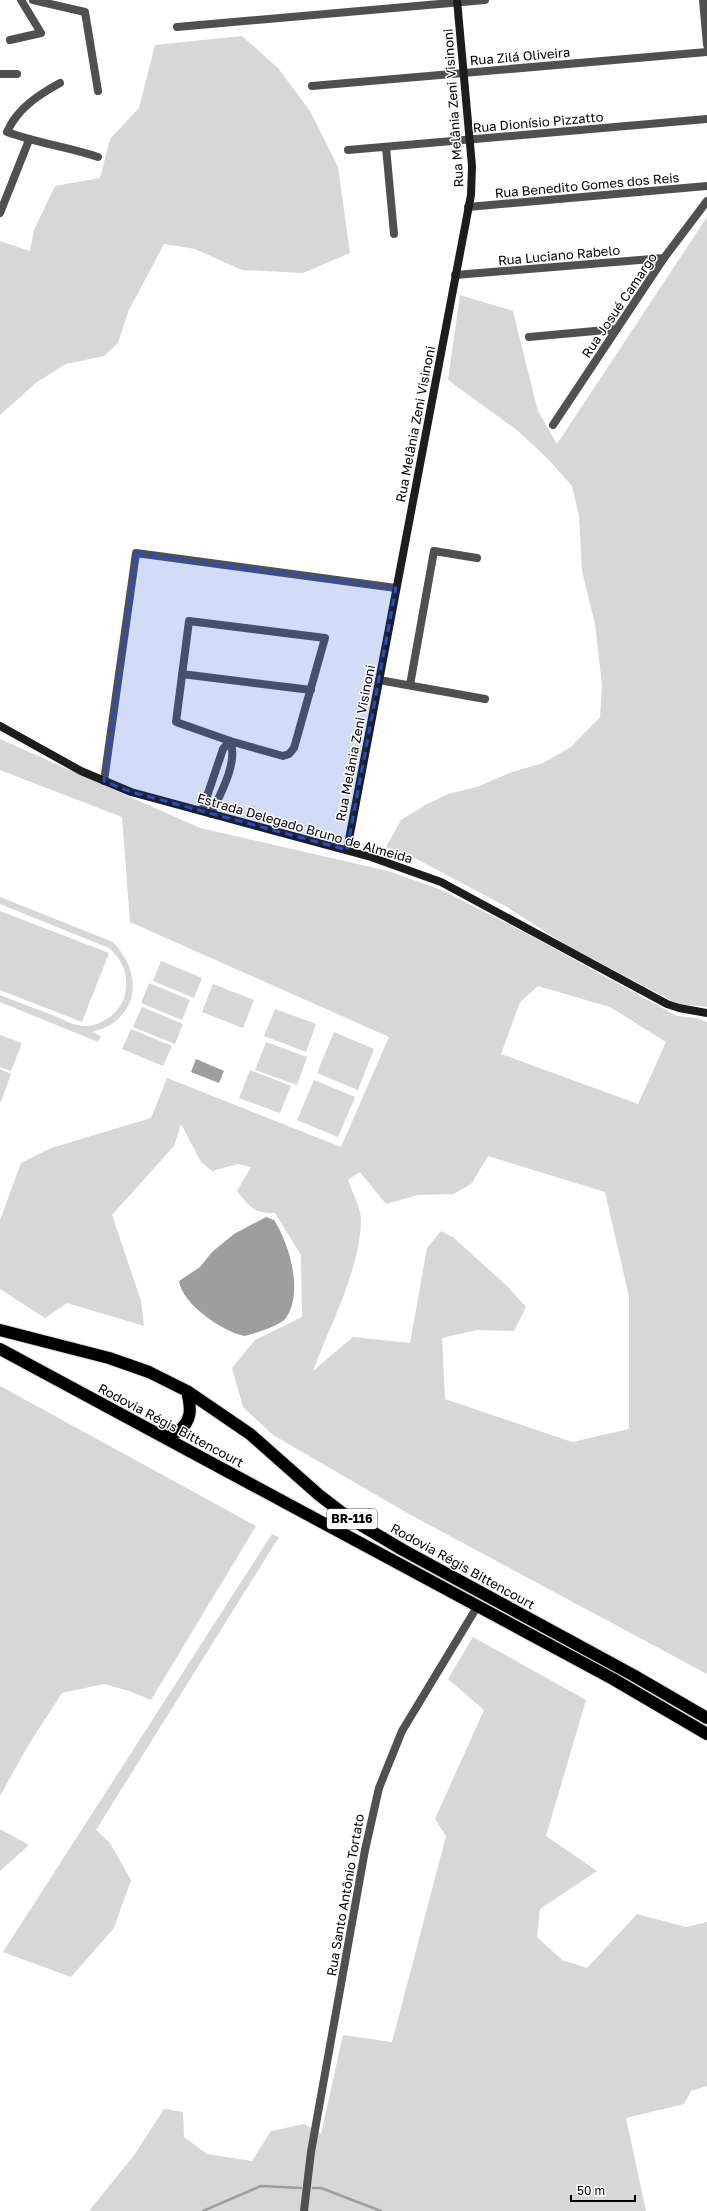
<svg xmlns="http://www.w3.org/2000/svg" width="707" height="2211" font-family="'Golos Text',sans-serif">
<style>
.green{fill:#d7d7d7;fill-rule:evenodd}
.water{fill:#9e9e9e}
.lines{fill:none;stroke-linecap:round;stroke-linejoin:round}
.stream{stroke:#9e9e9e;stroke-width:2.5}
.highway-casing{stroke:#dbdbdb;stroke-width:14}
.street{stroke:#505050;stroke-width:8}
.secondary{stroke:#1d1d1d;stroke-width:8}
.highway{stroke:#000;stroke-width:12}
.marked{fill:#1d4ed8;fill-opacity:0.2;stroke:#1d4ed8;stroke-width:3;stroke-dasharray:8 5;stroke-linejoin:round}
.labels{text-anchor:middle;stroke-width:3;stroke-linejoin:round;paint-order:stroke}
.shield{fill:#fff;stroke:#4c4c4c;stroke-width:1}
.shield-label{font-size:12px;font-weight:bold;fill:#000}
.street-label{font-size:13px;fill:#000;stroke:#fff}
</style>
<rect width="100%" height="100%" fill="#fff"/>
<!-- green -->
<path class="green" d="M242,36l36,32 32,43 28,56 12,86 -47,20 -61,-3 -47,-21 -31,-5 -36,68 -10,31 -14,13 -38,8 -29,18 -37,33v-174l30,10 4,-21 21,-44 45,-8 10,-39 29,-31 16,-63z
M707,217v790l-29,-3 -115,-61 -56,-36 -98,-52 -23,-8 15,-27 26,-16 21,-10 29,-7 35,-15 31,-9 28,-16 29,-30 2,-32 -7,-61 -13,-53 -3,-55 -7,-30 -25,-28 -29,-27 -70,-51 12,-85 53,16 25,100 19,33z
M0,739l200,89 188,43 54,19 91,47 144,79 19,2 11,4v652l-298,-160 -136,-79 -30,-28 -11,-39 23,-28 47,-23 -1,-62 -26,-42c-21,1 -25,-6 -38,-22l14,-24 -13,-3 -26,7 -11,-9 -20,-38 -7,22 -62,69 29,86 3,25 -77,-23 -22,15 -45,-29v-69l21,-57 30,-15 100,-30 16,-40 174,69 48,-110 -259,-115 -8,-105 -122,-47zM538,986l72,21 56,35 -28,62 -137,-50 19,-52zM488,1156l117,36 24,105v132l-57,13 -127,-43 -3,-61 35,-8 37,1 12,-24 -19,-21 -53,-48 -13,-7 -14,17 -17,95 -57,-6 -40,34c17,-46 47,-101 48,-151 0,-12 -9,-28 -13,-40l12,-8 26,32 32,-9 36,-1 18,-11z
M0,897l113,45c24,25 30,62 -3,83 -5,3 -12,5 -18,7l9,4 -3,6 -98,-40v-7c18,7 36,14 55,21 7,3 15,8 23,9 19,5 43,-11 47,-31 4,-19 -2,-33 -16,-46l-109,-44z
M0,911l109,42 -27,69 -82,-32z
M161,961l41,17 -8,20 -41,-17z
M149,983l41,17 -8,20 -41,-17z
M213,984l41,16 -11,28 -41,-16z
M142,1007l41,17 -8,20 -42,-17z
M275,1009l41,15 -10,28 -42,-16z
M131,1029l41,17 -9,20 -41,-17z
M334,1032l40,17 -16,41 -41,-17z
M0,1035l22,8 -11,28 -11,-4z
M266,1042l41,15 -10,28 -42,-15z
M0,1069l11,5 -10,28 -1,-1z
M250,1070l41,16 -11,27 -41,-15z
M314,1080l41,17 -17,40 -41,-17z
M0,1386l256,140 -105,174 -22,-9 -25,-7 -42,9 -33,51 -29,52z
M272,1534l7,3 -183,293 14,13 21,37 -17,48 -43,49 -68,-25z
M473,1637l113,63 -40,136 51,35 -57,38 -3,28 25,23 25,8 50,-54 49,13 21,-5v164l-16,5 -7,13 -58,14 20,93h-339l-2,-2 -6,2h-210l46,-57 29,-45 19,3 1,25 23,17 45,7 19,-30 33,-7 17,10 22,-99 49,7 54,-206 -11,-17 49,-109 -36,-31z
M0,1829l29,16 -29,26z"/>
<!-- water -->
<path class="water" d="M196,1059l28,12 -5,12 -28,-11z
M266,1217l8,3c15,23 30,72 12,98 -6,8 -33,16 -42,18 -22,-5 -62,-32 -65,-55l21,-14 12,-15 22,-18z"/>
<g class="lines">
<!-- stream -->
<path class="stream" d="M313,2188h8l60,23
M203,2211l58,-25 40,2"/>
<defs>
<path id="highway" d="M0,1330l109,28 40,14 38,19 63,43 69,61 30,23 54,32 230,125 74,43
M0,1349l613,330 94,55
M158,1433l19,-1c16,-11 14,-24 10,-41"/>
</defs>
<!-- highway casing -->
<use href="#highway" class="highway-casing"/>
<!-- street -->
<path class="street" d="M33,0l52,12 13,79
M703,0l4,45
M177,27l308,-27
M10,40l31,-7 -20,-33
M0,74h17
M60,83c-22,12 -43,26 -53,49 30,11 61,15 91,25
M312,86l395,-34
M386,147l8,87
M348,150l359,-31
M468,207l239,-21
M0,213l29,-73
M455,275l209,-17
M529,337l88,-8
M553,425l111,-167 43,-57
M189,621l136,17 -31,110 -5,6 -6,2 -53,-15 -54,-19z
M182,674l129,16
M379,680l106,19
M410,685l24,-134 43,7
M104,781l32,-228 260,35
M202,811l21,-62 7,-8c9,20 -10,54 -19,73
M304,2211l7,-59 54,-302 14,-62 23,-57 75,-124"/>
<!-- secondary -->
<path class="secondary" d="M0,726l81,45 50,21 240,65 70,25 226,122 12,4 28,5
M347,850l124,-655 1,-29 -15,-166"/>
<!-- highway -->
<use href="#highway" class="highway"/>
</g>
<!-- marked area -->
<path class="marked" d="M136,553l260,35 -49,262 -216,-58 -27,-11z"/>
<g class="labels">
<!-- shield labels -->
<rect class="shield" x="327" y="1509" width="50" height="20" rx="3"/>
<g class="shield-label">
<text x="352" y="1523">BR-116</text>
</g>
<!-- street labels -->
<g class="street-label">
<text transform="translate(520 56) rotate(-5)" y="5">Rua Zilá Oliveira</text>
<text transform="translate(453 108) rotate(-94)" y="5">Rua Melânia Zeni Visinoni</text>
<text transform="translate(538 122) rotate(-5)" y="5">Rua Dionísio Pizzatto</text>
<text transform="translate(587 185) rotate(-5)" y="5">Rua Benedito Gomes dos Reis</text>
<text transform="translate(559 255) rotate(-5)" y="5">Rua Luciano Rabelo</text>
<text transform="translate(619 305) rotate(-56)" y="5">Rua Josué Camargo</text>
<text transform="translate(415 424) rotate(-79)" y="5">Rua Melânia Zeni Visinoni</text>
<text transform="translate(355 743) rotate(-79)" y="5">Rua Melânia Zeni Visinoni</text>
<text transform="translate(305 828) rotate(16)" y="5">Estrada Delegado Bruno de Almeida</text>
<text transform="translate(171 1425) rotate(28)" y="5">Rodovia Régis Bittencourt</text>
<text transform="translate(463 1566) rotate(29)" y="5">Rodovia Régis Bittencourt</text>
<text transform="translate(345 1895) rotate(-80)" y="5">Rua Santo Antônio Tortato</text>
</g>
</g>
<!-- scale -->
<path d="M571 2195v6h64v-6" fill="none" stroke="#000000" stroke-width="2"/>
<text x="577" y="2195" font-size="12" fill="#000000" stroke="#ffffff" stroke-width="3" paint-order="stroke">50 m</text>
</svg>
